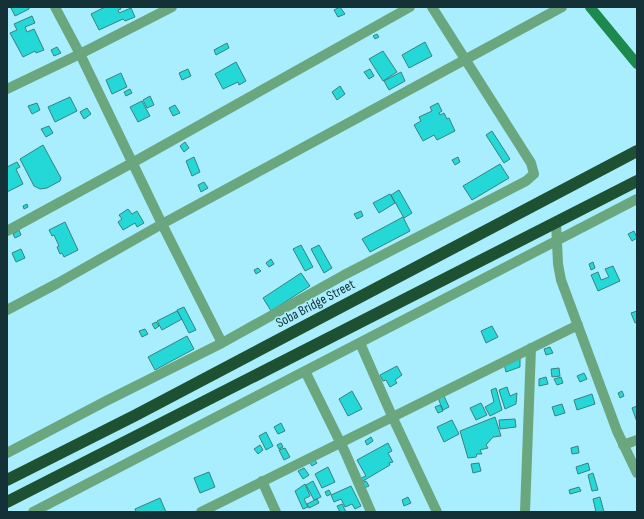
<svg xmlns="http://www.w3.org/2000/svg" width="644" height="519" font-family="'Sofia Sans Condensed',sans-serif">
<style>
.building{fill:#23d8d6;stroke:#398281}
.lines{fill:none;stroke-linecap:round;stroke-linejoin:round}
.street{stroke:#6ba77e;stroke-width:10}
.secondary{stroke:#1c894e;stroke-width:10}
.highway{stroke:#1e5132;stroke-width:12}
.labels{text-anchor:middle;stroke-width:3;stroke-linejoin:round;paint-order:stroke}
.street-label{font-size:14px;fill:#143137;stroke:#a8eefe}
</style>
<rect width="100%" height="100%" fill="#a8eefe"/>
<!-- building -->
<path class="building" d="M14,7h15v2l-14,7 -4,-8z
M105,7h15l1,2 -3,1 1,3 12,-5 4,9 -10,4 -2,-2 -24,11 -8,-16z
M340,7l5,7 -7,3 -4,-7z
M32,16l3,7 -10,4 2,5 7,-3 10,21 -8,3 -1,-2 -12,6 -13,-24 7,-3 -3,-6z
M377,34l2,3 -4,2 -2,-3z
M425,42l7,14 -23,12 -7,-13z
M227,43l2,5 -13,7 -2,-5z
M57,47l4,6 -7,3 -3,-6z
M383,51l14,21 -14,9 -14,-22z
M236,62l10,19 -7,4 -1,-3 -15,7 -8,-15z
M188,69l3,7 -9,4 -3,-7z
M370,69l4,7 -5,3 -5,-7z
M401,72l4,9 -16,9 -5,-9z
M121,73l6,14 -15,7 -6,-14z
M340,86l5,8 -8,6 -5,-8z
M130,89l2,4 -6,3 -2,-4z
M150,96l4,9 -7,3 -4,-8z
M70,97l7,14 -22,11 -7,-15z
M142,101l8,15 -12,6 -8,-15z
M37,103l3,7 -8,4 -4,-8z
M438,103l4,8 -3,2 1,2 4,-2 3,6 2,-1 6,13 -18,9 -3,-5 -11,6 -9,-16 7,-4 -2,-4 13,-6 -2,-4z
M175,105l5,8 -7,3 -4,-8z
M87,108l4,6 -7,5 -4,-7z
M49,126l4,7 -7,4 -5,-8z
M492,131l18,28 -6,4 -18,-28z
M185,142l4,6 -5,4 -4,-6z
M43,145l18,33 -1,3 -13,7 -7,1 -6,-3 -14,-27z
M194,157l6,15 -8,4 -6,-15z
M458,157l2,5 -5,3 -3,-5z
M17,162l3,5 -4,2 7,15 -16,8v-25z
M500,164l9,14 -37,22 -9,-14z
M204,182l4,6 -7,4 -3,-7z
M399,190l13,23 -8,5 -13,-23z
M390,194l5,9 -16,10 -6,-10z
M27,204l1,3 -4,2 -1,-3z
M128,209l4,5 5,-3 7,12 -7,4 -2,-4 -12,7 -5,-8 4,-3 -3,-4z
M361,211l2,5 -6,3 -3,-5z
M403,217l7,14 -40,21 -8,-13z
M65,222l13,28 -14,7 -2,-4 -2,1 -3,-7 2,-1 -5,-11 -2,1 -3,-6z
M19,230l2,5 -6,3 -2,-4z
M634,231l3,7 -5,3 -4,-7z
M301,245l12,22 -8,4 -12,-22z
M319,245l13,23 -8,5 -13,-24z
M21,249l4,9 -9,4 -4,-9z
M271,259l3,5 -5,3 -3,-4z
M593,262l2,6 -4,2 -2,-6z
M613,266l7,15 -22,10 -7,-16 7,-3 3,8 8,-3 -4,-8z
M258,268l3,3 -5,3 -2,-4z
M301,273l9,13 -39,25 -8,-13z
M184,307l12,23 -7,3 -12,-23z
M177,311l5,8 -20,11 -5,-9z
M637,311v11l-2,1 -4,-10z
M156,322l3,4 -4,3 -3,-5z
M492,326l6,11 -12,6 -5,-12z
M145,329l3,5 -6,3 -3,-6z
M187,336l7,13 -39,21 -7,-13z
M550,347l3,6 -7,2 -2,-6z
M520,358v9l-14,5 -2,-8z
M397,366l5,9 -7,5 2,3 -7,4 -4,-7 -3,1 -3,-6z
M559,368l1,8 -8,1 -1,-8z
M584,373l3,6 -7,3 -3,-6z
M546,377l2,7 -9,2v-7z
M561,377l2,6 -6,2 -3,-6z
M507,387l3,9 7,-3 -1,11 -11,5 -6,-19z
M496,388l6,22 -12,6 -5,-9 9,-5 -3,-12z
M352,391l10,18 -14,7 -9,-17z
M622,391l2,5 -4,2 -2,-5z
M592,394l3,10 -18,6 -3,-10z
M444,396l5,11 -6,3 -5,-12z
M481,403l6,12 -11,5 -6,-12z
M562,404l3,9 -10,3 -3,-9z
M440,405l3,6 -5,2 -3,-6z
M637,406v16l-5,-14z
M495,417l6,19 -8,1 -7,8 2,3 -8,2 2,4h-5l-1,3 -8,1 -8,-27z
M515,419l1,8 -16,2 -1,-9z
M452,420l7,14 -15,8 -7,-15z
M281,423l4,8 -7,3 -4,-7z
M266,432l7,14 -7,4 -7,-14z
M371,437l2,4 -6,4 -2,-4z
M281,443l2,4 -4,2 -2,-4z
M388,443l4,8 -4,2 5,9 -4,1 1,2 -27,16 -2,-3 5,-2 -9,-16z
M260,445l3,5 -5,4 -4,-5z
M578,446l1,7 -7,1 -1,-6z
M285,448l5,9 -6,3 -5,-10z
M314,459l3,4 -5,3 -3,-4z
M479,463l2,8 -8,2 -2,-9z
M588,463l2,7 -12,4 -2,-7z
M328,467l7,15 -13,6 -7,-14z
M304,468l5,7 -6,4 -5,-8z
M209,472l6,15 -15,6 -6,-15z
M593,473l5,17 -6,1 -4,-16z
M313,481l8,16 -7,3 -8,-15z
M366,481l3,5 -5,2 -3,-5z
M305,484l5,12 -6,3 4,8 -5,2 -8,-18z
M351,486l10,20 -6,3 -3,-5 -7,3 -4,-8 -7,3 -3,-7z
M579,487l2,4 -11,3 -1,-4z
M329,490l2,4 -4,2 -2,-4z
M408,497l3,6 -7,3 -2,-6z
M600,497l4,15h-8l-3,-13z
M160,498l6,14h-30l-1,-3z
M317,499l2,4 -10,5 -2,-4z
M342,504l4,8h-6l-3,-6z"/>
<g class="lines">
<!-- street -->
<path class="street" d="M55,7l25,47 82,170 60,119
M7,89l73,-35 92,-47
M556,222l2,42 3,16 56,151 20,42
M7,231l125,-68 278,-156
M7,310l51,-27 104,-59 400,-217
M360,343l32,73 45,96
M305,371l40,81 26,60
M623,445l14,-5
M7,453l99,-52 116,-58 122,-68 182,-94 8,-7 -3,-11 -99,-156
M262,481l14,31
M33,512l604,-313
M201,512l377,-187
M525,512l6,-164"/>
<!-- secondary -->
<path class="secondary" d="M590,7l47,57"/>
<!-- highway -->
<path class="highway" d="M7,480l129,-65 501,-264
M7,502l630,-321"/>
</g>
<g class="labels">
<!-- street labels -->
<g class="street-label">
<text transform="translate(315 303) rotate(-28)" y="5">Soba Bridge Street</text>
</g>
</g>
<!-- border -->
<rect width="644" height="519" fill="none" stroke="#143137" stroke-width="16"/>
</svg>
